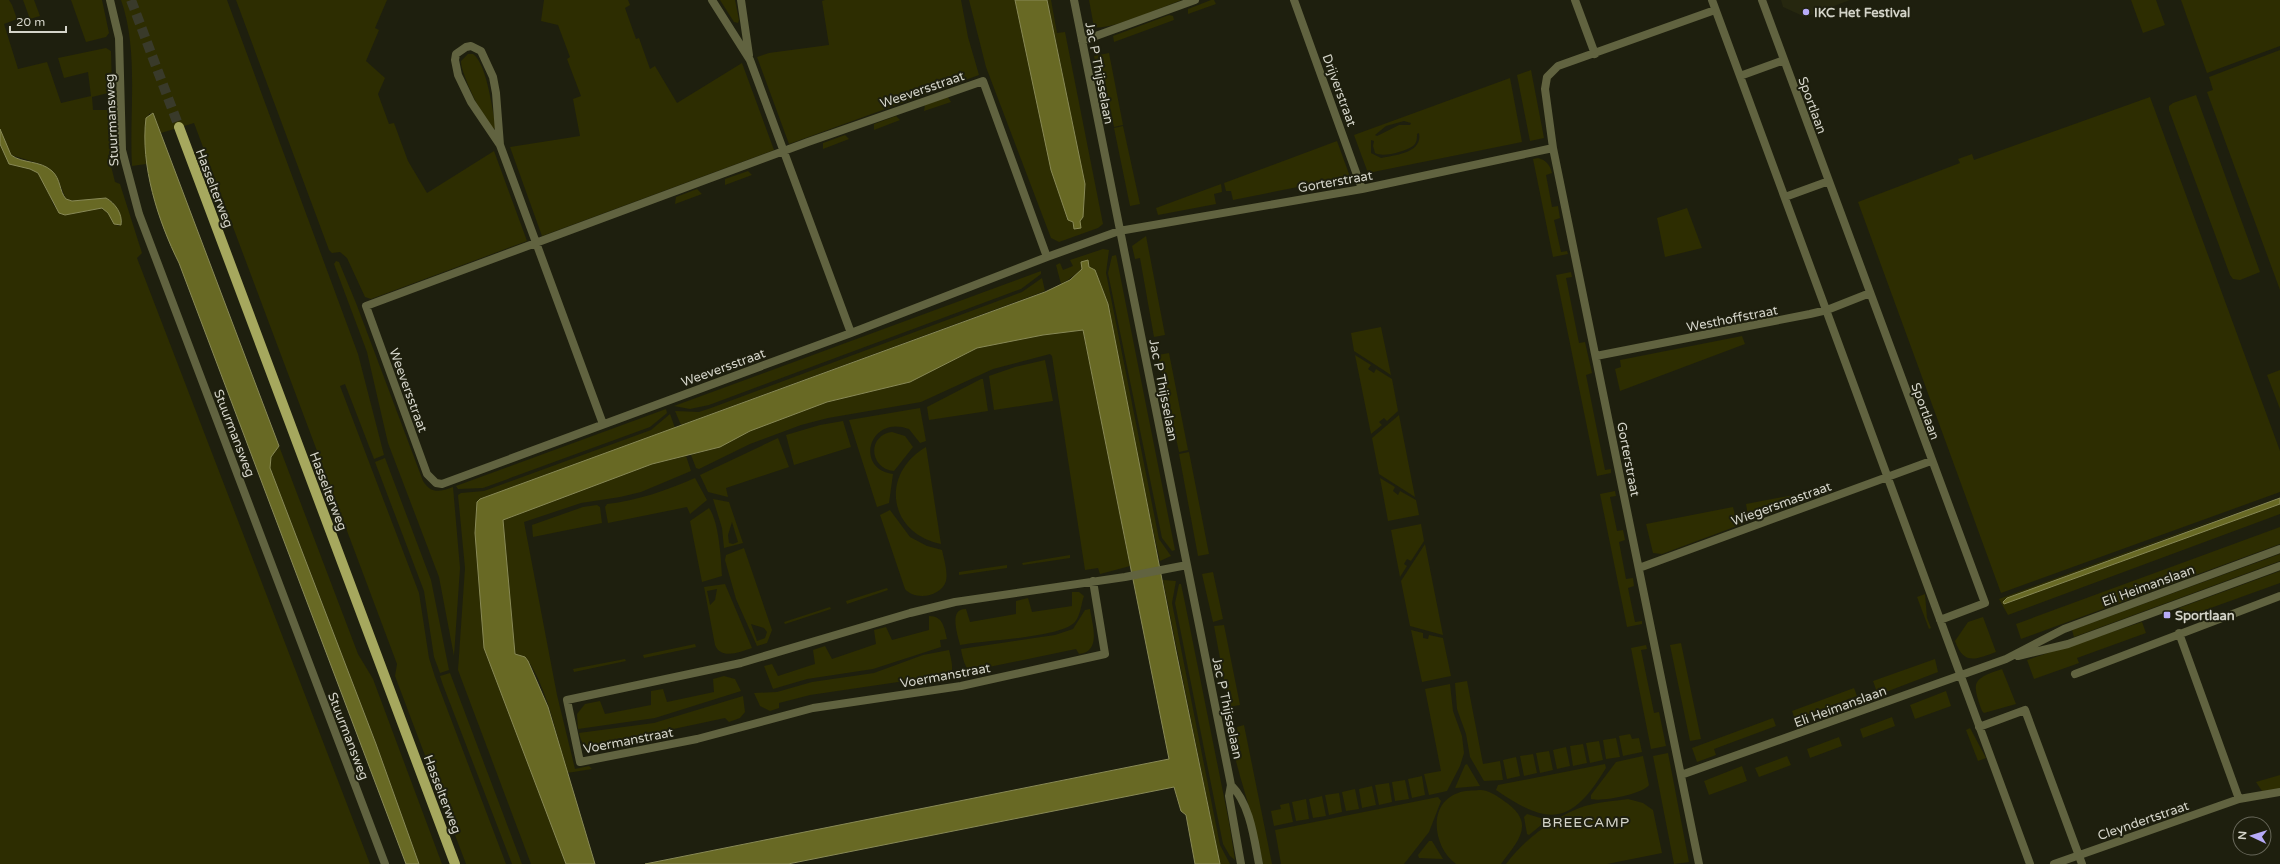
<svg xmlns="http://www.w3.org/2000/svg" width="2280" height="864" font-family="'Varela Round',sans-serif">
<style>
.built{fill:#26270f}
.green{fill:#2d2d01;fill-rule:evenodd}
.water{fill:#686924;stroke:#888956}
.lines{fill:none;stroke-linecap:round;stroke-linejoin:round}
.primary-tunnel{stroke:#393a2a;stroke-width:10;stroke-dasharray:10 5;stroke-linecap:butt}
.minor{stroke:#616340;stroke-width:8}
.tertiary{stroke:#616340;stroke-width:8}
.primary{stroke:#a6a85e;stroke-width:10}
.poi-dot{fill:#b7abf8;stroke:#1e1f0e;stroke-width:1.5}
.labels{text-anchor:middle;stroke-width:4;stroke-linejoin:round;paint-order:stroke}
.poi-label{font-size:13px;font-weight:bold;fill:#d4d4c9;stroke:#1e1f0e;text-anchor:start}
.street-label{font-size:13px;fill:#d4d4c9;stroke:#1e1f0e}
.neighbourhood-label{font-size:14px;letter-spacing:1px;fill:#d4d4c9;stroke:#1e1f0e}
</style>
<rect width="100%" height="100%" fill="#1e1f0e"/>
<!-- built -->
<path class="built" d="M1781,0h69l-45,17 -22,-10z"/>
<!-- green -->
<path class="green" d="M0,0h9l3,5 5,14 -13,5 14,45 29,-7 14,41 30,-7 -3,-24 -24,6 -6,-20 48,-10 5,3 1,41 -20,5 1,13h15l4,6 3,47 -4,3 4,16 5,2 22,69 -5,5 233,606h-370v-720l9,20 21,5 8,4 4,4 12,29 11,9 37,-7 6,5 6,11 5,2 3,-3c-4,-10 -5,-20 -16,-25l-34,3 -6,-2 -9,-22 -4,-5 -12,-8 -30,-9 -11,-26z
M23,0h11l6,16 -10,3z
M71,0h31l7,33 -3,4 -20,5z
M121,0h106l131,354 26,101 -10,4 -29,-75 -5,2 79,207 10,65 6,19 71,187h-40l-71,-188 2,-12 -203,-541 -33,10 -8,-20 -4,1 -4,19 1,31 -14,2c-3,-52 7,-116 -11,-166z
M236,0h151l-12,28 4,2 -13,31 19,17 -7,16 11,30 5,-1 14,38 19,32 67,-42 33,90 -156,58 -6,-2 -18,-39 -7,-6 -8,1 -3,-3z
M544,0h84l2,5 -5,3 11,31 3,-1 11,31 5,-3 22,37 65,-40 32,87 -232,86 -32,-89 70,-11 -7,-37 8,-3 -14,-37 3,-2 -12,-32 -17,-4z
M720,0h15l4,20 -1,3 -4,-1z
M825,0h136l7,37 11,38 -190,69 -32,-87 12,-4 60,-8 -7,-44z
M969,0h46l44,193 9,27 5,2 2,7 5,-8 -18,-150 -15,-71h4l6,33 8,-1 38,192 -5,4 -39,14 -8,-4 -65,-171z
M1089,0h93c-15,5 -76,32 -88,27z
M1211,0h3l2,4 -28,10v-5z
M2131,0h25l9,25 -22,8z
M2181,0h99v46l-73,27z
M1169,15l4,1 1,4 -60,22 -1,-6z
M2280,50v240l-73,-198 6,-2 -4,-13z
M1109,53l14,72 -9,2 -12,-60 -5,1 -3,-12z
M468,54h5c14,10 19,55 23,73l-2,2c-9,-5 -34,-57 -33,-68z
M1531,70l13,68 -14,3 -13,-66z
M1510,78l12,64 -154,31 -14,-38zM1404,121l7,2 -1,2h-11l-22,11 -2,-1 11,-9zM1419,133c4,20 -24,22 -38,25l-10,-5v-13l3,1 -1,5 2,7c8,5 31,-2 38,-7 4,-3 4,-8 4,-12z
M2196,95l64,177 -20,8 -7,-1 -3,-4 -61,-165v-4l4,-3z
M948,97l3,5 -27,9 1,-6z
M2150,97l130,354v41l-279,101 -143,-391 102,-39 -2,-4 14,-5 2,6z
M896,116l4,4 -26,10v-6z
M1123,126l17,78 -10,2 -16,-78z
M845,135l4,4 -26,10v-6z
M1337,141l12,33 -1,3 -115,23 -2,-9h-5l-2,-8z
M1538,158c8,2 12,7 14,15l-6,2 6,32 6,-1 2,12 -6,2 7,32 6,-1 1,3 -15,3 -20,-98z
M748,171l4,4 -27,10v-6z
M1221,184l1,8 -8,2 2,10 -58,11 -2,-7z
M697,189l5,5 -27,10 1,-7z
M1687,208l15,40 -37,9 -8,-39z
M1146,236l19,99 -11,2 -14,-79 -5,1 -3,-13z
M1103,249l6,1 -3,23 53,266 12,17 -11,5 -65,-291c-13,-6 -22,9 -34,14l-5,-19 4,-2 3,7 10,-4 -3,-6z
M1116,255l59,295 -3,1 -10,-13 -54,-265 4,-17z
M336,261l3,1 17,41 67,178c8,13 17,11 30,6l7,81 -6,88 -15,-79 -51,-134 -21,-91 -33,-88z
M1041,271v3l-20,15 -312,116 -19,4 -16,-3z
M1571,272l1,5 -6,1 13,65 6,-1 7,31 -6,2 19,95 6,-1v4l-14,3 -41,-201z
M1042,278l3,13 -364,134 -6,-14 24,1 12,-4 311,-116z
M1381,327l10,48 -37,-24 -3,-18z
M1083,330l47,236 -30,8 -2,-6 -13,2 -33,-214 -2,-2 -57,15 -72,33 -93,16 -27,7 -51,19 -51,25 -3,-1 -5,-13 29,-8 30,-16 77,-29 83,-20 67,-34 66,-13z
M1742,336l3,8 -125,47 -5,-22 6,-2 -1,-7z
M1169,353l19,97 -9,2 -21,-97z
M1355,355l16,10 -3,4 6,4 2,-4 16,10 6,32 -11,10 -3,-3 -5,4 3,3 -11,9z
M1045,360l8,41 -59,9 -5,-34 26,-9z
M2280,370v39l-13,-34z
M981,379h2l5,32 -59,9 -2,-13z
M920,408l6,33 -6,2 -11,-14c-40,-15 -55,40 -16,45l-4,29 -12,4 -28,-87z
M666,409l1,4 -17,14 -167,61 -25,1 -2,-3z
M670,414l5,14 -195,71 -3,3 68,303 21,59h-35l-73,-194 7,-102 -7,-73 3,-2 23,-2 167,-61z
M1399,415l16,82 -36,-23 -7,-36z
M843,421l8,26 -57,18 -8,-30 34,-10z
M892,432l13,4 8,11 -19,24c-25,-2 -27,-36 -2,-39z
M778,438l11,29 -63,21 2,9 -20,-5 -8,-17z
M279,446l79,208 15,25 69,185h-23l-43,-120 -106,-276 1,-11z
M926,447l15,97c-53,-11 -61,-70 -15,-97z
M1189,452l20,102 -11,2 -19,-102z
M686,456l5,15 -50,21 -21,5 -39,6 -57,19 33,173 18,74 14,-3 3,3 -25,4c-9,-33 -21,-91 -42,-116l-10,-3 -13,-134 150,-56z
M385,458l46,122 18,90 -9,3 -6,-16 -10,-66 -49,-129z
M695,478l12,22 -17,14 -3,-7 -79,16 -3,-16 2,-3c30,-3 60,-14 88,-26z
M1380,478l15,9 -2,4 5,4 2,-4 16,9 3,15 -31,6z
M1615,491l1,5 -6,1 7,34 6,-1 2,10 -6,2 7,37 7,-1 1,8 -6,2 7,34 7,-1v3l-15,3 -27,-133z
M1799,494l3,8 -53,19 -3,-17z
M2280,496l-273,102 -4,4 1,2 276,-100v10l-272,101 -9,-16z
M713,499l16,3 14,41 -19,5 -2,-20zM732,522l6,20 -5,2 -4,-1 -1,-8z
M597,505l3,2 2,16 -69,14 -1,-12 51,-18z
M1733,507l2,8 8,-2 2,10 -83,31 -9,-1 -7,-29z
M709,508c10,14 12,50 13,68l-20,6 -12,-61z
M890,510l20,27 17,9 15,4c2,9 6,22 4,31 -5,16 -31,20 -41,8l-25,-74z
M1421,524l3,17 -13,20 -4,-2 -3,5 3,2 -7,11 -9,-47z
M2280,527v17l-259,95 -5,-15z
M1425,544l18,91 -33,-9 -9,-45z
M744,548l28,82 -5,13 -10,3 -21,-47 -11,-39 1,-5zM751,624l13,4 3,4 -2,6 -8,3z
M2280,554v7l-206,76 -2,-7z
M1070,555v3l-47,7 -1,-2z
M1007,565v3l-48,7v-3z
M2280,571v12l-97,35 -4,-10z
M1213,572l10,47 -10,3 -11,-48z
M1163,580l13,1 -4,22 48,242 10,19h-10z
M725,584l27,64c-12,4 -31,12 -37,-3l-11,-58zM717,589l-2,11 -5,5 -3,-14z
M1179,584h2l4,19 44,219 6,38 -5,-4 -7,-12 -48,-241z
M887,588l1,2 -41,14 -1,-3z
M1072,592h7l5,4c-3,8 -3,18 -9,26 -15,16 -91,18 -115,23 -2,-9 -12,-37 6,-36l4,13 46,-8v-13l12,-3 4,14 40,-6z
M1925,594l2,24 4,10 -2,1 -12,-32z
M830,607l1,2 -46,15 -1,-2z
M1090,609c2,15 12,43 -11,45l-3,-5 -92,19v4c-16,9 -21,-11 -23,-23l94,-14 18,-6 12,-19z
M929,616c14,0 15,11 18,23l-7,1 1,7 -68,22 -66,10 -34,10 -9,-23 8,-2 6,12 37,-12 -2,-14 12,-4 7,13 44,-15 -2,-14 12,-3 6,13 37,-10z
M1983,617l13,35c-20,7 -32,14 -41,-11l13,-19z
M2142,622l4,11 -69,25 2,5 -45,16 -7,-19z
M1224,625l16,80 -11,2 -15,-81z
M1411,630l12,3v5l5,1 1,-4 14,3 8,38 -29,6z
M1681,643l20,96 -11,2 -20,-96z
M695,644l1,3 -52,11 -1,-3z
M1646,645l1,4 -6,1 13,63 5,-1 7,34 -15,3 -20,-101z
M949,650c4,17 8,30 -14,33l-3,-6 -122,18 -31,8v5l-9,3 -10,-5 -6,-13 23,-1 35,-10 62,-9 49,-18z
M625,659l1,2 -52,11 -1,-3z
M1935,659l3,13 -60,23 -5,-14z
M2002,669l14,35 -32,9 -2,-2c-11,-30 -9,-32 20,-42z
M450,673l72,191h-10l-69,-179 -3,-9z
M724,676l11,3 6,12 -86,27 -77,11 -1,-15 8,-10 15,-3 5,13 46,-9v-14l12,-2 4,13 47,-10 -1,-13z
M1467,681l16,83 17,-3 3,19 -19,1 -14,-24 -4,-23 -9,-25 -2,-26z
M1450,684l3,27 9,25 2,17 -4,13 -13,25 -18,4 -5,-21 17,-3 -16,-82z
M1854,688l3,8 -62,23 -3,-8z
M1946,691l5,15 -36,13 -5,-14z
M743,696l2,16 -5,6 -11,4 -4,-4 -122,26 -1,6c-14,3 -20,-4 -23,-17l75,-10z
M1892,717l3,9 -32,12 -3,-9z
M1773,718l3,8 -62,23 2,6 -19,7 -5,-14z
M1244,725l28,139h-9c-8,-44 -24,-85 -33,-128l8,-2 -1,-7z
M1970,728l16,30 -8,3 -12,-31z
M1630,734l2,5 7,-1 3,14 -19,4 -4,-20z
M1839,737l3,9 -32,12 -3,-9z
M1616,738l4,19 -14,2 -3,-19z
M1599,741l4,19 -13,3 -4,-20z
M1583,744l4,19 -14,3 -3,-20z
M1566,747l4,19 -13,3 -4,-19z
M1549,751l4,19 -13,3 -4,-20z
M1668,753l21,109 -15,2 -21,-108z
M1533,754l4,19 -13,3 -4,-20z
M1643,756l6,29c-6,9 -48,17 -58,14v-4l25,-33z
M1787,756l4,9 -32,12 -4,-9z
M1516,757l4,19 -13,3 -4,-19z
M1467,764l13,22 -25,2 10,-23z
M1605,764l1,4c-35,58 -58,58 -110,22l2,-5z
M1742,766l5,15 -38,14 -5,-14z
M2280,775v14l-18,2 -6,-9z
M1422,776l3,19 -13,3 -4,-19z
M1405,780l4,19 -14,2 -3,-19z
M1389,783l3,19 -13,3 -4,-20z
M1372,786l4,19 -14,3 -3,-19z
M1355,789l4,20 -13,2 -4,-19z
M1480,790c9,0 17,6 24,11 33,22 14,40 -3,63h-45c-22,-15 -30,-60 2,-71 6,-3 15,-2 22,-3z
M1339,793l3,19 -13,3 -4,-20z
M1322,796l4,20 -13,2 -4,-19z
M1438,797l3,4 -12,31 -25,32h-123l-6,-34z
M1306,799l3,20 -13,2 -4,-19z
M1628,799l15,4 10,7 9,43 -55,11h-101c17,-24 51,-49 79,-58 14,-4 29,-5 43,-7z
M1289,803l4,19 -19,4 -3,-15 10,-2 -1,-4z
M1527,814l17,5 2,2 -17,14 -2,-1 -3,-17z
M1429,841h3l11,18 -24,-1 -1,-3z"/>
<!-- water -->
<path class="water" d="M1015,0h32l38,184 -2,33 -3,4 1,7 -7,1 -1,-7 -5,-2 -17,-50z
M153,113l126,333 -8,11 -1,11 106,276 43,120h-13l-227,-601c-21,-42 -39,-98 -33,-145z
M0,129l11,26c12,9 29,5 41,16 9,8 7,20 14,28l6,2 34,-3c9,5 17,16 15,27l-7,-1 -6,-11 -6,-5 -37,7 -6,-2 -21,-40 -8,-4 -21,-5 -9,-20z
M1088,260l1,7 6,3 13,34 68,347 44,213h-25l-9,-49 -5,-4 -7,-24 -386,77h-143l524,-105 -86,-429 -40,5 -66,13 -67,34 -83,20 -77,29 -30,16 -68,17 -149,56 12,134 10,3 3,4 20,46 47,157h-29l-82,-216 -9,-115 2,-31 3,-3 565,-207 25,-12 12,-11 -1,-7z
M2280,498v6l-276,100 -1,-2 4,-4z"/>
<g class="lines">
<!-- primary-tunnel -->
<path class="primary-tunnel" d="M131,0l48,127"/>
<!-- minor -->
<path class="minor" d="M712,0l38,60 101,273
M741,0l8,55
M1074,0l157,785 -2,11 12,68
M1294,0l68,189
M1575,0l20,54
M1712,0l318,864
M1762,0l223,603 -45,17
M1082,41l113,-41
M1740,76l44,-16
M500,145l-4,-52 -3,-16 -12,-26 -10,-5 -5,1 -10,7 -1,6 3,15 13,27 29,43 103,279
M1785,197l44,-16
M1047,257l-196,76 -409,151 -6,-1 -9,-9 -61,-168 442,-164 175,-61 64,176 72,-26 243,-42 191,-41
M1596,356l214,-42 17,-4 43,-17
M1639,568l292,-107
M1093,581l12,73 -144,32 -148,22 -116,31 -117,23 -13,-62 174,-37 169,-50 45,-11 170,-25 62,-12
M2179,633l60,166
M2018,656l50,-12 212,-78
M2075,674l205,-78
M1979,727l46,-17 57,154
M1681,775l325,-116 58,-30 216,-80
M1231,785c19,19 23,53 28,79
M1699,864l-146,-716 -8,-59 2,-12 11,-11 157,-56
M2054,864l185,-65 41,-7"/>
<!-- tertiary -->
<path class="tertiary" d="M110,0l9,38 3,112 17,64 246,650"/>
<!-- primary -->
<path class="primary" d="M179,127l276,737"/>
</g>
<!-- markers -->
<g class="poi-dot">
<circle cx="1806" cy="12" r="4"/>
<rect x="2163" y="611" width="8" height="8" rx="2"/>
</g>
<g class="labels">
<!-- poi labels -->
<g class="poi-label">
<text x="1814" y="17">IKC Het Festival</text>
<text x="2175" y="620">Sportlaan</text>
</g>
<!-- street labels -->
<g class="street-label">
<text transform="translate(1100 73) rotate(79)" y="5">Jac P Thijsselaan</text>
<text transform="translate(922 89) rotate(-19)" y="5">Weeversstraat</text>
<text transform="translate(1340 90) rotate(70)" y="5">Drijverstraat</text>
<text transform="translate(1813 105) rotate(70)" y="5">Sportlaan</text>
<text transform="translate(111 120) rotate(-93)" y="5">Stuurmansweg</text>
<text transform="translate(1335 181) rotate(-10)" y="5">Gorterstraat</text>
<text transform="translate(215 188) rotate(69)" y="5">Hasselterweg</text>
<text transform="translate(1732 318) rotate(-11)" y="5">Westhoffstraat</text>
<text transform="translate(723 367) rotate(-20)" y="5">Weeversstraat</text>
<text transform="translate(409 390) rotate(70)" y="5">Weeversstraat</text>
<text transform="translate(1164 390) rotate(79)" y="5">Jac P Thijsselaan</text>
<text transform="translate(1926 411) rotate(70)" y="5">Sportlaan</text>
<text transform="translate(235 433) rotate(69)" y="5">Stuurmansweg</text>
<text transform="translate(1629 459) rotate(79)" y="5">Gorterstraat</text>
<text transform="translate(329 491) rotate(69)" y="5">Hasselterweg</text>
<text transform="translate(1781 503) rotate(-20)" y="5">Wiegersmastraat</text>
<text transform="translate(2148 585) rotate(-20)" y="5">Eli Heimanslaan</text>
<text transform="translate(945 675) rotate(-10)" y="5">Voermanstraat</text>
<text transform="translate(1840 706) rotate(-20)" y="5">Eli Heimanslaan</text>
<text transform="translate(1228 708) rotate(78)" y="5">Jac P Thijsselaan</text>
<text transform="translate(349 736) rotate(69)" y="5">Stuurmansweg</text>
<text transform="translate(628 740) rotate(-11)" y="5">Voermanstraat</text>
<text transform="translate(443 794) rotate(69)" y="5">Hasselterweg</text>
<text transform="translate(2143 820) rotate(-19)" y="5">Cleyndertstraat</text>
</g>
<!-- neighbourhood labels -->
<g class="neighbourhood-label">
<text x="1586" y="827">BREECAMP</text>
</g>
</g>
<!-- north arrow -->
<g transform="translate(2252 836) rotate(274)"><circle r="19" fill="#1e1f0e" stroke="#676759"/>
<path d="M0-3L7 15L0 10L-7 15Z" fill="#b7abf8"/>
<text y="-6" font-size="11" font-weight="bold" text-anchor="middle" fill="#d4d4c9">N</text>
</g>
<!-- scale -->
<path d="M10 26v6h56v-6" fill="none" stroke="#d4d4c9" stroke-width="2"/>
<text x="16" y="26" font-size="12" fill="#d4d4c9" stroke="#1e1f0e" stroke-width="3" paint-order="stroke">20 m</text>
</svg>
